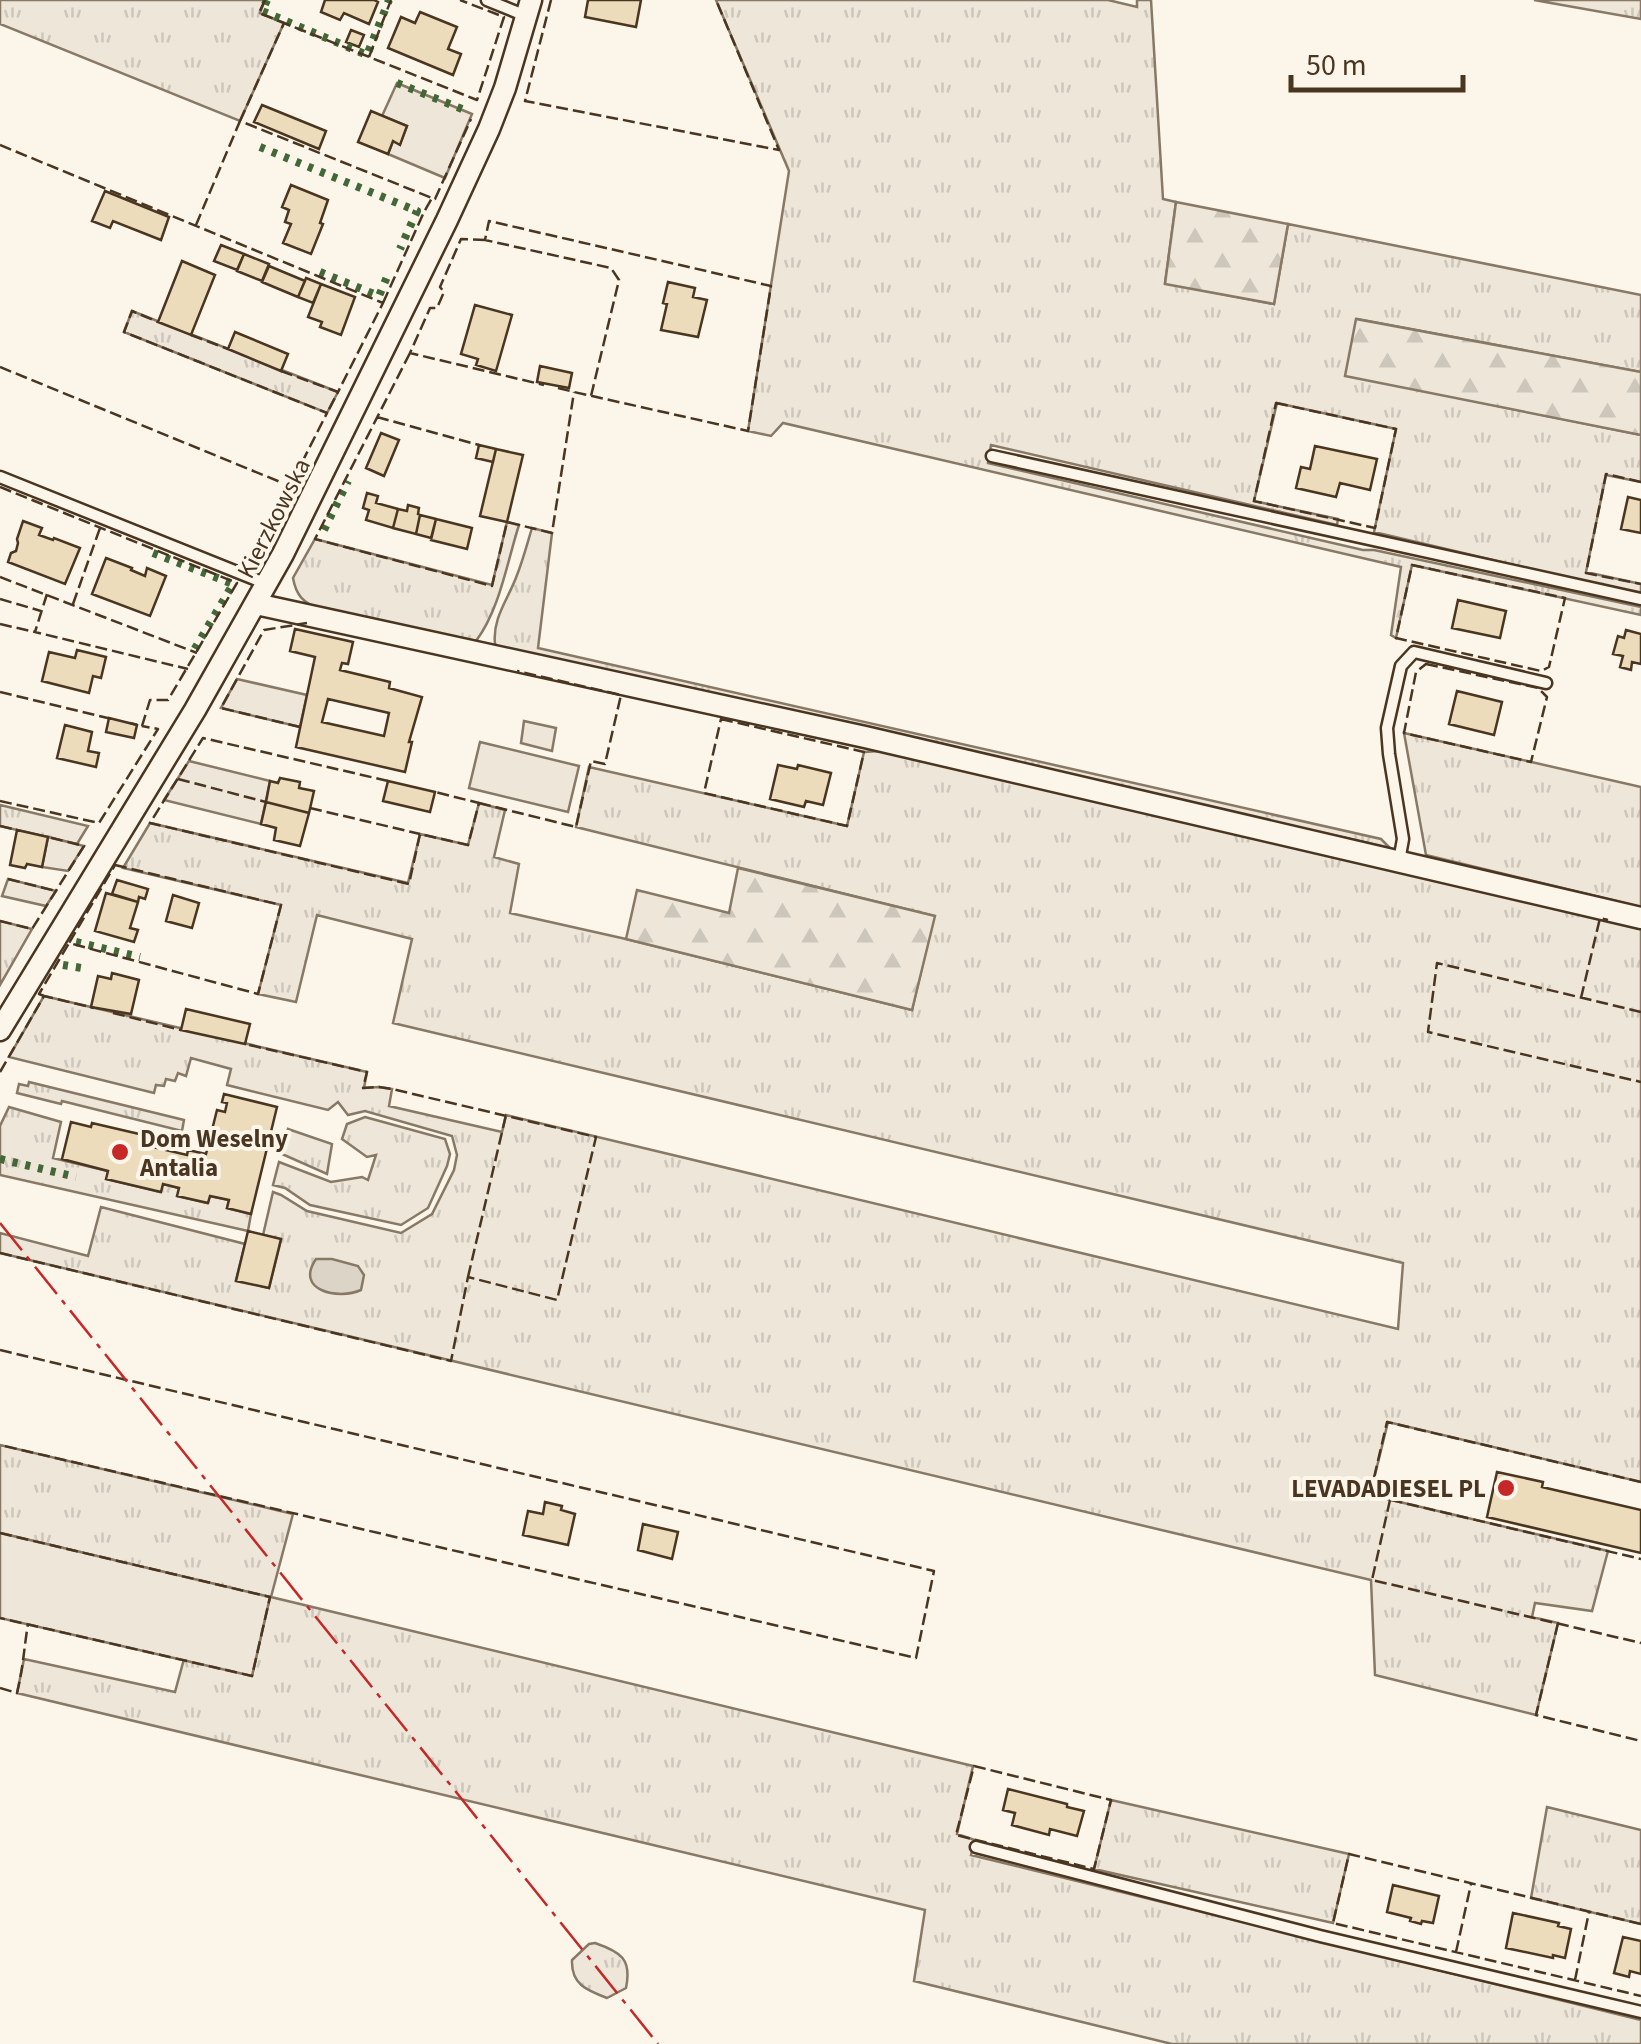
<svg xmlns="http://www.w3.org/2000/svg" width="1641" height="2044" font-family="'Source Sans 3',sans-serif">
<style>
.grass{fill:url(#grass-tufts);stroke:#887966;stroke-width:2.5}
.forest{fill:url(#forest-firs);stroke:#887966;stroke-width:2.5}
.green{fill:#ede6d9;stroke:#887966;stroke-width:2.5}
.water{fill:#dcd4c6;stroke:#887966;stroke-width:2.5}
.building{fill:#ecdcbc;stroke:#4a3520;stroke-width:2.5;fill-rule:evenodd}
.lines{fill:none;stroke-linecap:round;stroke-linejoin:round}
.lane-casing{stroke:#4a3520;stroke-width:15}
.street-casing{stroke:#4a3520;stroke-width:25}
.lane{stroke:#fbf6e9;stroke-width:10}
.street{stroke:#fbf6e9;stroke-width:20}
.hedge{stroke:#436837;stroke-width:8;stroke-dasharray:5 8;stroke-linecap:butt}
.fence{stroke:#4a3520;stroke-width:2.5;stroke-dasharray:12 5;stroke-linecap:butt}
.power{stroke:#c62828;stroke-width:2.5;stroke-dasharray:35 8 5 8;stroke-linecap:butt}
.poi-dot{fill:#c62828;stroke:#fbf6e9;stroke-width:4}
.labels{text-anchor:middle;stroke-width:8;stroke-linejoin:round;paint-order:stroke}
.street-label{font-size:25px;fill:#4a3520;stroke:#fbf6e9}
.poi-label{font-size:25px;font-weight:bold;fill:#4a3520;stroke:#fbf6e9;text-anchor:start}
</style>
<defs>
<pattern id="grass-tufts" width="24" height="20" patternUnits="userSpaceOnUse" patternTransform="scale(2.5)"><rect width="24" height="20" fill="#ede6d9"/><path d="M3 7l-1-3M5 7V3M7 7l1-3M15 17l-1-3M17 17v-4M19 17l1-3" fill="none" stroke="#cdc6ba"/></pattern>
<pattern id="forest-firs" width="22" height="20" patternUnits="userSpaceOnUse" patternTransform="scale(2.5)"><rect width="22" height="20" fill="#ede6d9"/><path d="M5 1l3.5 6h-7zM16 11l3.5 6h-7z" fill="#cdc6ba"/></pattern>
</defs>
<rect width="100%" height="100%" fill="#fbf6e9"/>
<!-- grass -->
<path class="grass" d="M0,0h265l-5,13 24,10 -44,98 -240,-97z
M716,0h392l29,7v-7h14l12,199 13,3 -11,81 109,21 14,-80 353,71v77l-284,-53 -11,56 295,60v47l-35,-7 -20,97 55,12v11l-267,-63 22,-103 -119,-26 -23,98 84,18 -1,6 -346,-80 -3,18 375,87h11l267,57v8l-229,-50 -16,73 -5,-3 10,-68 -618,-144 -12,13 -23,-5 41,-260z
M1534,0h107v19z
M132,311l206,81 -11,21 -203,-81z
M507,522l12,3c-12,37 -19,84 -43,116l-156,-32c-17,-6 -24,-14 -27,-31l22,-39 177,46z
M532,528l20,5 -14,115 843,191 9,9 -891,-201 -4,-3c-3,-26 14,-46 22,-69 6,-15 10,-31 15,-47z
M1404,733l237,54v120l-215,-52z
M880,751l539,120 222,57v554l-253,-60 -18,73 238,56 -16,60 -57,-8 -3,14 26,6 -22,92 -161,-40 -4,-95 -1371,-327v-20l88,23 13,-49 144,37 -9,36 33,8 12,-48 -18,-5 10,-43 8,3 26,16 94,22 31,-19 22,-44 3,-15 -5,-19 -87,-25 -17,4 -10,-13 -10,8 -101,-25 4,-16 -40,-11 -5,18 -8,-3 -3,8 -9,-2 -2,7 -8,-1 -2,8 -145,-36 35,-61 323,76 -3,16 15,-1 13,2 -3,17 113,26 4,-17 892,214 5,-66 -1010,-240 19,-84 -95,-24 -21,87 -38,-8 23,-89 -158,-37 27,-45 258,60 12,-49 48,11 11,-42 26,7 -11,47 25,7 -9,49 116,26 286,71 22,-94 -358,-89 13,-60 258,59 17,-74z
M0,805l88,21 -11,18 -77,-18z
M0,921l32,8 -32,56z
M29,1082l155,38 -2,11 -120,-30 -1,3 -44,-11 2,-9 9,2z
M9,1107l52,15 -8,36 55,13 -1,8 53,13 3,-8 16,4 -1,8 29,7 3,-7 19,4 -2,8 24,6 -3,17 -248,-56v-49z
M365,1117l80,22 5,15 -3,12 -19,42 -27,17 -91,-20 -25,-17 -12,-3 6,-23 52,20 31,-5 6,3 8,-25 -9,2 -25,-18 5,-15z
M288,1129l44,15 -5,30 -45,-20z
M0,1445l293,69 -22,83 702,169 -16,68 18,6 -4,15 670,165v24h-469l-258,-63 11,-71 -908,-217 7,-34 151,33 9,-33 68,16 18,-78 -270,-64z
M1111,1800l238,54 -16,69 -239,-54z
M1547,1807l94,23v94l-110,-26z
M595,1943c26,9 37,16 31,45l-19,10c-21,-8 -36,-14 -35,-38l17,-16z"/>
<!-- forest -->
<path class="forest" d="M1176,202l112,22 -14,80 -109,-20z
M1356,319l285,53v63l-296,-59z
M738,868l197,48 -23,94 -286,-71 11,-49 92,23z"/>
<!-- green -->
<path class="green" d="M397,83l75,31 -27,64 -57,-24 5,-13 7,3 7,-18 -25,-10z
M237,679l70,16 -7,32 -79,-19z
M524,721l32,7 -4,23 -31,-8z
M480,742l99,24 -11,46 -99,-24z
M189,761l81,20 -9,43 -97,-24z
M48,837l36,9 -16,25 -26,-4z
M8,879l48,12 -10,15 -44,-10z
M0,1533l270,64 -18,79 -252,-58z"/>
<!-- water -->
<path class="water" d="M316,1259h16l26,7 6,9 -3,15c-22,10 -67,1 -45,-31z"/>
<!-- building -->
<path class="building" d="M325,0h49l4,2 -9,22 -25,-11 -4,7 -19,-8z
M588,0h53l-5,27 -51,-10z
M420,12l37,15 -9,22 13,5 -8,21 -65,-27 13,-31 14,6z
M351,30l13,5 -5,12 -13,-5z
M262,105l64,26 -7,18 -65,-27z
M371,111l36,15 -7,19 -7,-4 -5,13 -30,-12z
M291,185l37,15 -8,23 3,1 -12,30 -28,-11 8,-19 -6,-2 4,-12 -7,-3z
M105,191l64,26 -8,23 -48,-19 -3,7 -18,-7z
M221,245l23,9 -7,16 -23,-9z
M244,254l25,10 -7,17 -25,-10z
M182,261l33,14 -24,60 -33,-13z
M269,266l36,15 -7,16 -36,-15z
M306,278l15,6 -8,19 -15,-6z
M668,282l27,6 -2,9 14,3 -9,37 -37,-7 6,-26 -4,-1z
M321,284l34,13 -14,38 -21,-8 2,-5 -14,-5z
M475,305l37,10 -16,56 -20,-6 2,-6 -17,-5z
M235,332l53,22 -7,17 -53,-22z
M540,366l32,7 -3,15 -32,-6z
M381,433l18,7 -15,36 -18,-8z
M479,445l17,4 -3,13 -17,-4z
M1315,446l62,13 -7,31 -30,-7 -4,14 -40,-9 5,-21 9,2z
M496,449l27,6 -16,67 -27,-6z
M367,493l11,3 -2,7 22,6 -5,19 -27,-8 3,-10 -6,-2z
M1628,497l13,3v33l-20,-4z
M408,505l11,3 -1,6 2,1 -4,19 -23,-6 5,-19 9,2z
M420,515l16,4 -5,19 -15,-4z
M436,519l36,9 -5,21 -36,-9z
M23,521l19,7 -3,7 14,5 1,-2 26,10 -15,36 -57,-22 3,-9 5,-2 2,-8 -1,-4z
M106,558l26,10 -1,2 14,6 2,-8 19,8 -16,40 -58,-22z
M1458,600l48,11 -6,27 -48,-10z
M295,629l58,13 -5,22 -6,-1 -2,7 50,12 -1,6 33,9 -13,45h3l-7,30 -109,-25 19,-90 -25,-6zM328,699l61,14 -5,23 -62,-14z
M1626,630l15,4v30l-9,-2 -1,8 -11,-3 3,-11 -10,-2 5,-18 6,2z
M77,650l29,7 -5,21 -8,-2 -4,17 -47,-12 7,-29 26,6z
M1457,691l45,11 -8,33 -45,-11z
M109,718l28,7 -3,13 -28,-6z
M65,725l27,7 -4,19 11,2 -3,14 -39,-9z
M778,765l19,4 1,-4 33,8 -8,32 -17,-4 -2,6 -34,-8z
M280,778l20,4 -1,6 15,3 -5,22 -43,-11 4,-21 8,2z
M388,781l47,11 -5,20 -47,-11z
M266,802l43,11 -9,33 -26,-6 2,-12 -15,-4z
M17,830l31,7 -6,30 -15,-3 -2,4 -15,-3z
M117,880l31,9 -3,10 -6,-2 -1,5 -26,-8z
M106,893l32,9 -8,26 8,2 -4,12 -39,-11z
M173,895l26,8 -7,25 -26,-7z
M112,973l27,7 -8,34 -40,-7 7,-31 13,3z
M186,1009l64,15 -5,20 -64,-14z
M224,1094l53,13 -26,107 -24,-6 2,-8 -19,-4 -2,7 -31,-7 2,-8 -16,-4 -2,8 -55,-13 2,-8 -46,-12 9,-37 20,5 1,-4 60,14 -3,9 38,9 1,-5 18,4 11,-44 8,2 2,-9 -5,-1z
M248,1231l33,8 -12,49 -33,-7z
M1497,1472l46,10 -1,5 99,23v43l-154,-36z
M545,1502l17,4 -1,4 14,4 -7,31 -45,-10 5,-24 15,3z
M643,1524l35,8 -6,27 -34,-9z
M1008,1789l59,15v3l17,4 -7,25 -27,-7 -1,6 -37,-10 3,-12 -12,-3z
M1393,1885l46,11 -6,27 -11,-2 -1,3 -11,-3 1,-3 -24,-6z
M1513,1913l46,10 -1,3 13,3 -6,29 -12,-3v3l-47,-10z
M1623,1937l18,4v33l-11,-3 -1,6 -15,-4z"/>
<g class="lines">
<defs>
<path id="lane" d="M487,0l39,16
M992,456l649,143
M0,477l267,107
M1399,861l4,-22 -14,-85 -2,-26 14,-62 13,-14 132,31
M976,1847l344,89 321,76"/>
<path id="street" d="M256,604l609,133 776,181
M0,1030l195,-320 88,-156 164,-334 42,-91 16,-41 26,-88"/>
</defs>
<!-- lane casing -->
<use href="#lane" class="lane-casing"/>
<!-- street casing -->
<use href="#street" class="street-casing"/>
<!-- lane -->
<use href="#lane" class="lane"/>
<!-- street -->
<use href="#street" class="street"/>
<!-- hedge -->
<path class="hedge" d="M267,0l-5,11 105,44 22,-55
M397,83l65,26
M260,147l157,64 -17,38
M320,272l59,24 10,-24
M324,530l24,-49
M153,553l80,31 -39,66
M76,942l64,15
M63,965l25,4
M0,1159l76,18"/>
<!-- fence -->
<path class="fence" d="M265,0l-6,13 25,10
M551,0l-26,101 254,49 -63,-150
M369,57l22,-57
M240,121l44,-98 193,77 27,-83 -44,-17
M0,145l383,158 -45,89
M196,225l44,-104 192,77
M485,240l-24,-1 -21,48 4,5 -7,16h-7l-20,45 134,32
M383,303l41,-91 8,-14 3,1 36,-80
M191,335l37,14
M410,353l-95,186 177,47 15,-64 45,11 22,-141
M0,367l290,119 37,-73 -203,-81 8,-21 26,11
M281,371l57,21 -11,21
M558,388l16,4 174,39 23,-145 -282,-65 -4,19 126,28 8,12 -28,116
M1276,403l120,26 -21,99 -121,-27z
M377,417l102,28
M1641,482l-35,-8 -20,99 55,11
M0,487l237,96 -69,117h-18l-8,26 -12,-3
M1412,565l153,33 -16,69 -8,4 -145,-33z
M0,577l197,76
M47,594l-12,38 153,37
M0,599l41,12
M73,604l27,-76
M0,624l35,8
M1426,664l112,24 9,9 -16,65 -127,-29 12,-61z
M0,692l116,28
M721,719l143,33 -17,74 -143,-33z
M300,727l-79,-19 43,-78 43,-7
M178,779l88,23
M388,781l-185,-43 -53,85 259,61 11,-50 48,11 11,-42 -44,-11
M0,801l99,22 59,-94 -16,-3
M479,803l97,24 15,-66 14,3 16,-69 -104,-24
M310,808l110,26
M0,826l17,4
M115,865l166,40 -23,89 -189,-51z
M8,879l48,12
M0,921l32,8 52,-83 -36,-9
M44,996l-5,-2 30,-51
M1581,998l19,-80 8,2
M1641,1012l-204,-49 -9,69 213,50
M113,1013l68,17
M0,1072l44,-76 50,12
M0,1253l451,108 17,-84 89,23 39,-163 -204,-48 -13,-2 -16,1 4,-16 -122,-28
M468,1277l38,-162
M0,1350l934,221 -18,87 -916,-213
M1641,1482l-254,-60 -17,73 271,64
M1390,1500l-18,80 269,63
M0,1533l270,64 -18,79 -252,-58
M1558,1623l-22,92 105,26
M0,1688l17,5c6,-24 7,-45 11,-69
M974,1766l137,34 -17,69 -138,-34z
M1641,1924l-292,-70 -16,69 308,73
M1456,1952l15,-68
M1575,1980l14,-68"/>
<!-- power -->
<path class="power" d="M0,1223l658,821"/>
</g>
<!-- markers -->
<g class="poi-dot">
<circle cx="120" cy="1152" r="10"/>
<circle cx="1506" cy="1488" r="10"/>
</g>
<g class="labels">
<!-- street labels -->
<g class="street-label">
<text transform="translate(273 518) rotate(-63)" y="9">Kierzkowska</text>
</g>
<!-- poi labels -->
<g class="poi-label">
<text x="140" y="1147">Dom Weselny<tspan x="140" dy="29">Antalia</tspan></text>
<text x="1486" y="1497" text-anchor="end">LEVADADIESEL PL</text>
</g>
</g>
<!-- scale -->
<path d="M1291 75v15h172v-15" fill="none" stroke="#4a3520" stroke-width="5"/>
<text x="1306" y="75" font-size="30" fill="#4a3520" stroke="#fbf6e9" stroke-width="8" paint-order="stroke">50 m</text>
</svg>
